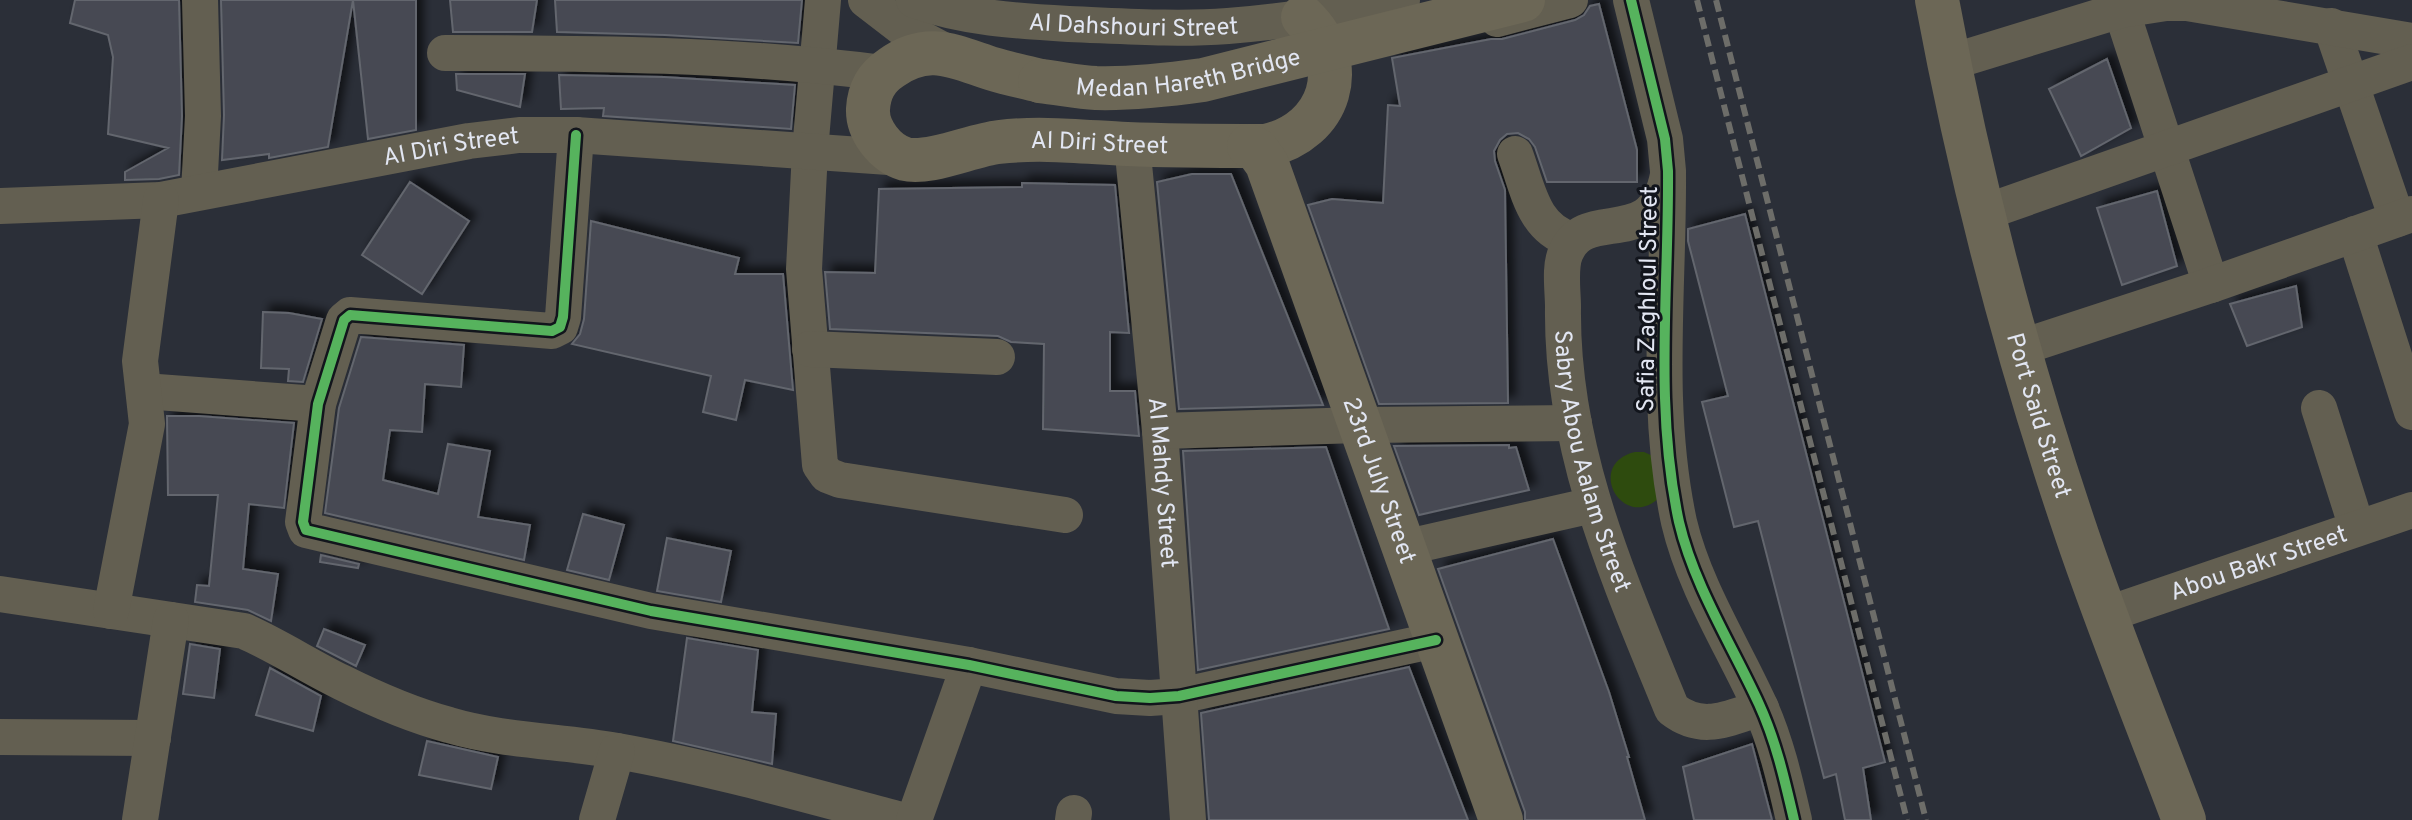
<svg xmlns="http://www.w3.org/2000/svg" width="2412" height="820" font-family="Overpass,sans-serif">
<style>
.green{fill:#2e4b0e}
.building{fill:#464a52;stroke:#63666e;stroke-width:2;filter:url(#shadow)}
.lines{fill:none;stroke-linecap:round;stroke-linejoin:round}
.minor{stroke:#635f51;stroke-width:36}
.major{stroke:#6c6756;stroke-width:44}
.rail{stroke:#6d6d69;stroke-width:6;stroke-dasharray:12 6;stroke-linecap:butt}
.major-bridge{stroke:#6c6756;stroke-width:44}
.cycleway-casing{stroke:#12151c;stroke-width:15}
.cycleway{stroke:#56b35d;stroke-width:10}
.labels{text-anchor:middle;stroke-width:6;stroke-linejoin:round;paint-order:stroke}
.street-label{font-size:24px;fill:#e2e6f2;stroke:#12151c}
</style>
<defs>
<filter id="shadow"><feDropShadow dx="7" dy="-7" stdDeviation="4" flood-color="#0009"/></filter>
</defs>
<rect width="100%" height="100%" fill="#2b2f38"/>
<!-- green -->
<path class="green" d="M1635,452h9l9,4 7,41c-37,36 -76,-33 -25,-45z"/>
<!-- building -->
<path class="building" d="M75,0h104l3,116 -3,59 -20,4 -34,1v-8l43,-24 -60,-14 5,-77 -5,-22 -38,-12z
M221,0h132l-25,147 -59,11v-4l-47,6 2,-45z
M353,0h63v130l-48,9z
M450,0h87l-5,32h-79z
M555,0h247l-4,43 -133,-8 -108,-3z
M1599,4l38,146v32h-90l-12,-35 -6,-8 -11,-6 -11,1 -7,6 -6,11 1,10 10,29 3,213 -129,1 -71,-199 24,-6 51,4 5,-98 12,1 -8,-48 99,-19h11l73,-19 9,-5 6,-9z
M2107,59l24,69 -50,28 -32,-67z
M456,74h69l-5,33 -63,-17z
M559,75l105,2 131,8 -4,44 -188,-13 1,-8 -43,1z
M1192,174h39l92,231 -144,4 -22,-227z
M410,182l59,39 -47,73 -60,-39z
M1022,183l93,2 14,148 -19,-1v59h25l4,45 -96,-7 1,-85 -33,-2 -13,-6 -168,-7 -5,-57 50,1 4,-84 143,-2z
M2157,191l20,75 -55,19 -25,-77z
M1745,214l140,548 -22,6 8,52h-26l-9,-46 -12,4 -66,-257 -24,6 -32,-125 26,-6 -40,-155v-12z
M591,221l148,37 -4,16h48l10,116 -48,-10 -9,40 -33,-8 8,-36 -139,-32 8,-10 4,-15z
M2296,286l6,41 -55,19 -17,-42z
M263,312l26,1 33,6 -19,63 -15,-1 1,-12 -28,-1z
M361,337l103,8 -3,42 -36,-3 -3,48 -32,-2 -7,50 55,14 10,-50 42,7 -12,66 52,8 -6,35 -199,-47 14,-105z
M167,416h32l95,7 -10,85 -35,-4 -6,65 35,5 -7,47 -23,-11 -53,-8 2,-17 12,1 9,-91h-50z
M1509,445v3l7,-1 13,43 -110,25 -25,-69z
M1326,447l63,182 -191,41 -15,-219z
M583,514l41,11 -15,55 -42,-10z
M667,538l64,13 -10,51 -64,-11z
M1553,539l56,153 20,65h-2l18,63h-120v-8l-87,-243z
M321,555l38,9 -1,4 -38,-6z
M324,629l41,16 -9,21 -39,-20z
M687,638l71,12 -6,62 24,2 -4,50 -99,-23z
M190,644l30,5 -6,49 -31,-4z
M1409,667l59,153h-259l-8,-107z
M270,668l51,28 -8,35 -57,-16z
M427,741l71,16 -7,32 -72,-14z
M1752,744l20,76h-78l-11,-53z"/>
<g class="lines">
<!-- minor -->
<g class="minor">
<path d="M823,0l-13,151 -6,118 16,196 7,10 13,5 225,35"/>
<path d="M866,0l39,30 45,24"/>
<path id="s1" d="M914,0c50,18 103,21 155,24 53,2 106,6 159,2 58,-4 117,-15 174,-26"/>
<path d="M1631,0l34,139 3,32c1,118 -14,235 11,351 15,64 53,123 80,182 17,37 26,77 35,116"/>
<path d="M2118,0l93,285"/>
<path d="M1497,19l73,-19"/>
<path d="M2331,26l66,193"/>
<path d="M445,53c147,0 292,1 438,20"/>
<path d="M1948,63l173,-53 45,-7h21l225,38"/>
<path d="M576,135l-13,182 -3,10 -8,4 -202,-16 -6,5 -26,84 -15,118 3,8 345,81 318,54 147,31 34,2 29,-2 257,-56"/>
<path id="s2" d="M1132,144l28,287 28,389"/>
<path d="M1515,154c13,35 18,76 58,86"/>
<path id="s3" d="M1668,175c-15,78 -81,29 -102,77 -7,15 -3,38 -3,55 -2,144 56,272 109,402 31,24 56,9 89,-1"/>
<path d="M199,192l4,-76 -3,-116"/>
<path id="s4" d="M0,206l161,-6 308,-59 50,-6h57l327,23"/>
<path d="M1983,213l429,-151"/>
<path d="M2355,234l57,178"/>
<path d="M2019,348l192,-63 201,-71"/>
<path d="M810,349l187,8"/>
<path d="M144,391l174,13"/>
<path d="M2319,408l38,120"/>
<path d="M1160,431l199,-6 215,-2"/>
<path d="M1403,548l190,-43"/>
<path d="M0,594l244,37c34,15 64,35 97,51 34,17 71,33 108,43 54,16 112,16 168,26 96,17 190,44 284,69"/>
<path d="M111,611l36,-187 -7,-63 21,-161"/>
<path id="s5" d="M2105,615l307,-105"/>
<path d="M0,737l153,1"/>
<path d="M140,820l31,-200"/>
<path d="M597,820l20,-69"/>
<path d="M914,820l55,-155"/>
<path d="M1073,820l1,-7"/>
</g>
<!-- major -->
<g class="major">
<path id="s6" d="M1937,0c33,178 79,354 137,526 33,99 73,196 110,294"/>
<path id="s7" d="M1040,81c-15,-4 -31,-7 -47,-12 -38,-12 -65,-28 -102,-1 -15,10 -22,23 -23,41 -1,21 17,44 37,50 24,6 67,-14 94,-17 42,-5 85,0 128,2 46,2 93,2 139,2 65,-15 86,-82 37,-129"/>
<path id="s8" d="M1249,146l8,4 10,14 234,656"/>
</g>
<!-- rail -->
<path class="rail" d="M1697,0l210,820
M1716,0l210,820"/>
<!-- major-bridge -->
<path class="major-bridge" id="s9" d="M1040,81c19,2 38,6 56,7 36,1 71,-3 107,-8l320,-80"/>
<defs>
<path id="cycleway" d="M1631,0l34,139 3,32c1,118 -14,235 11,351 15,64 53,123 80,182 17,37 26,77 35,116
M576,135l-13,182 -3,10 -8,4 -202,-16 -6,5 -26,84 -15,118 3,8 345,81 318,54 147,31 34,2 29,-2 257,-56"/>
</defs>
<!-- cycleway casing -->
<use href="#cycleway" class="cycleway-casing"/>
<!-- cycleway -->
<use href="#cycleway" class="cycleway"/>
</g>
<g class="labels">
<!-- street labels -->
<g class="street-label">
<text dy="8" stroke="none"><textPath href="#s1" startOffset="222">Al Dahshouri Street</textPath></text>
<text dy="8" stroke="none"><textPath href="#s9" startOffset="150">Medan Hareth Bridge</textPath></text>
<text dy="8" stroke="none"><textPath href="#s7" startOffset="468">Al Diri Street</textPath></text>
<text dy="8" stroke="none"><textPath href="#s4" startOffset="456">Al Diri Street</textPath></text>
<text transform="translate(1647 299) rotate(-89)" y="8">Safia Zaghloul Street</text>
<text dy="8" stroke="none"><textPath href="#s6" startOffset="428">Port Said Street</textPath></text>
<text dy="8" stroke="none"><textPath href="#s3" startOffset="352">Sabry Abou Aalam Street</textPath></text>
<text dy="8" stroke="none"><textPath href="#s8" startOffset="362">23rd July Street</textPath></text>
<text dy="8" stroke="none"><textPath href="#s2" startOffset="340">Al Mahdy Street</textPath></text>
<text dy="8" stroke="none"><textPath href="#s5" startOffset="162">Abou Bakr Street</textPath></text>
</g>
</g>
</svg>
